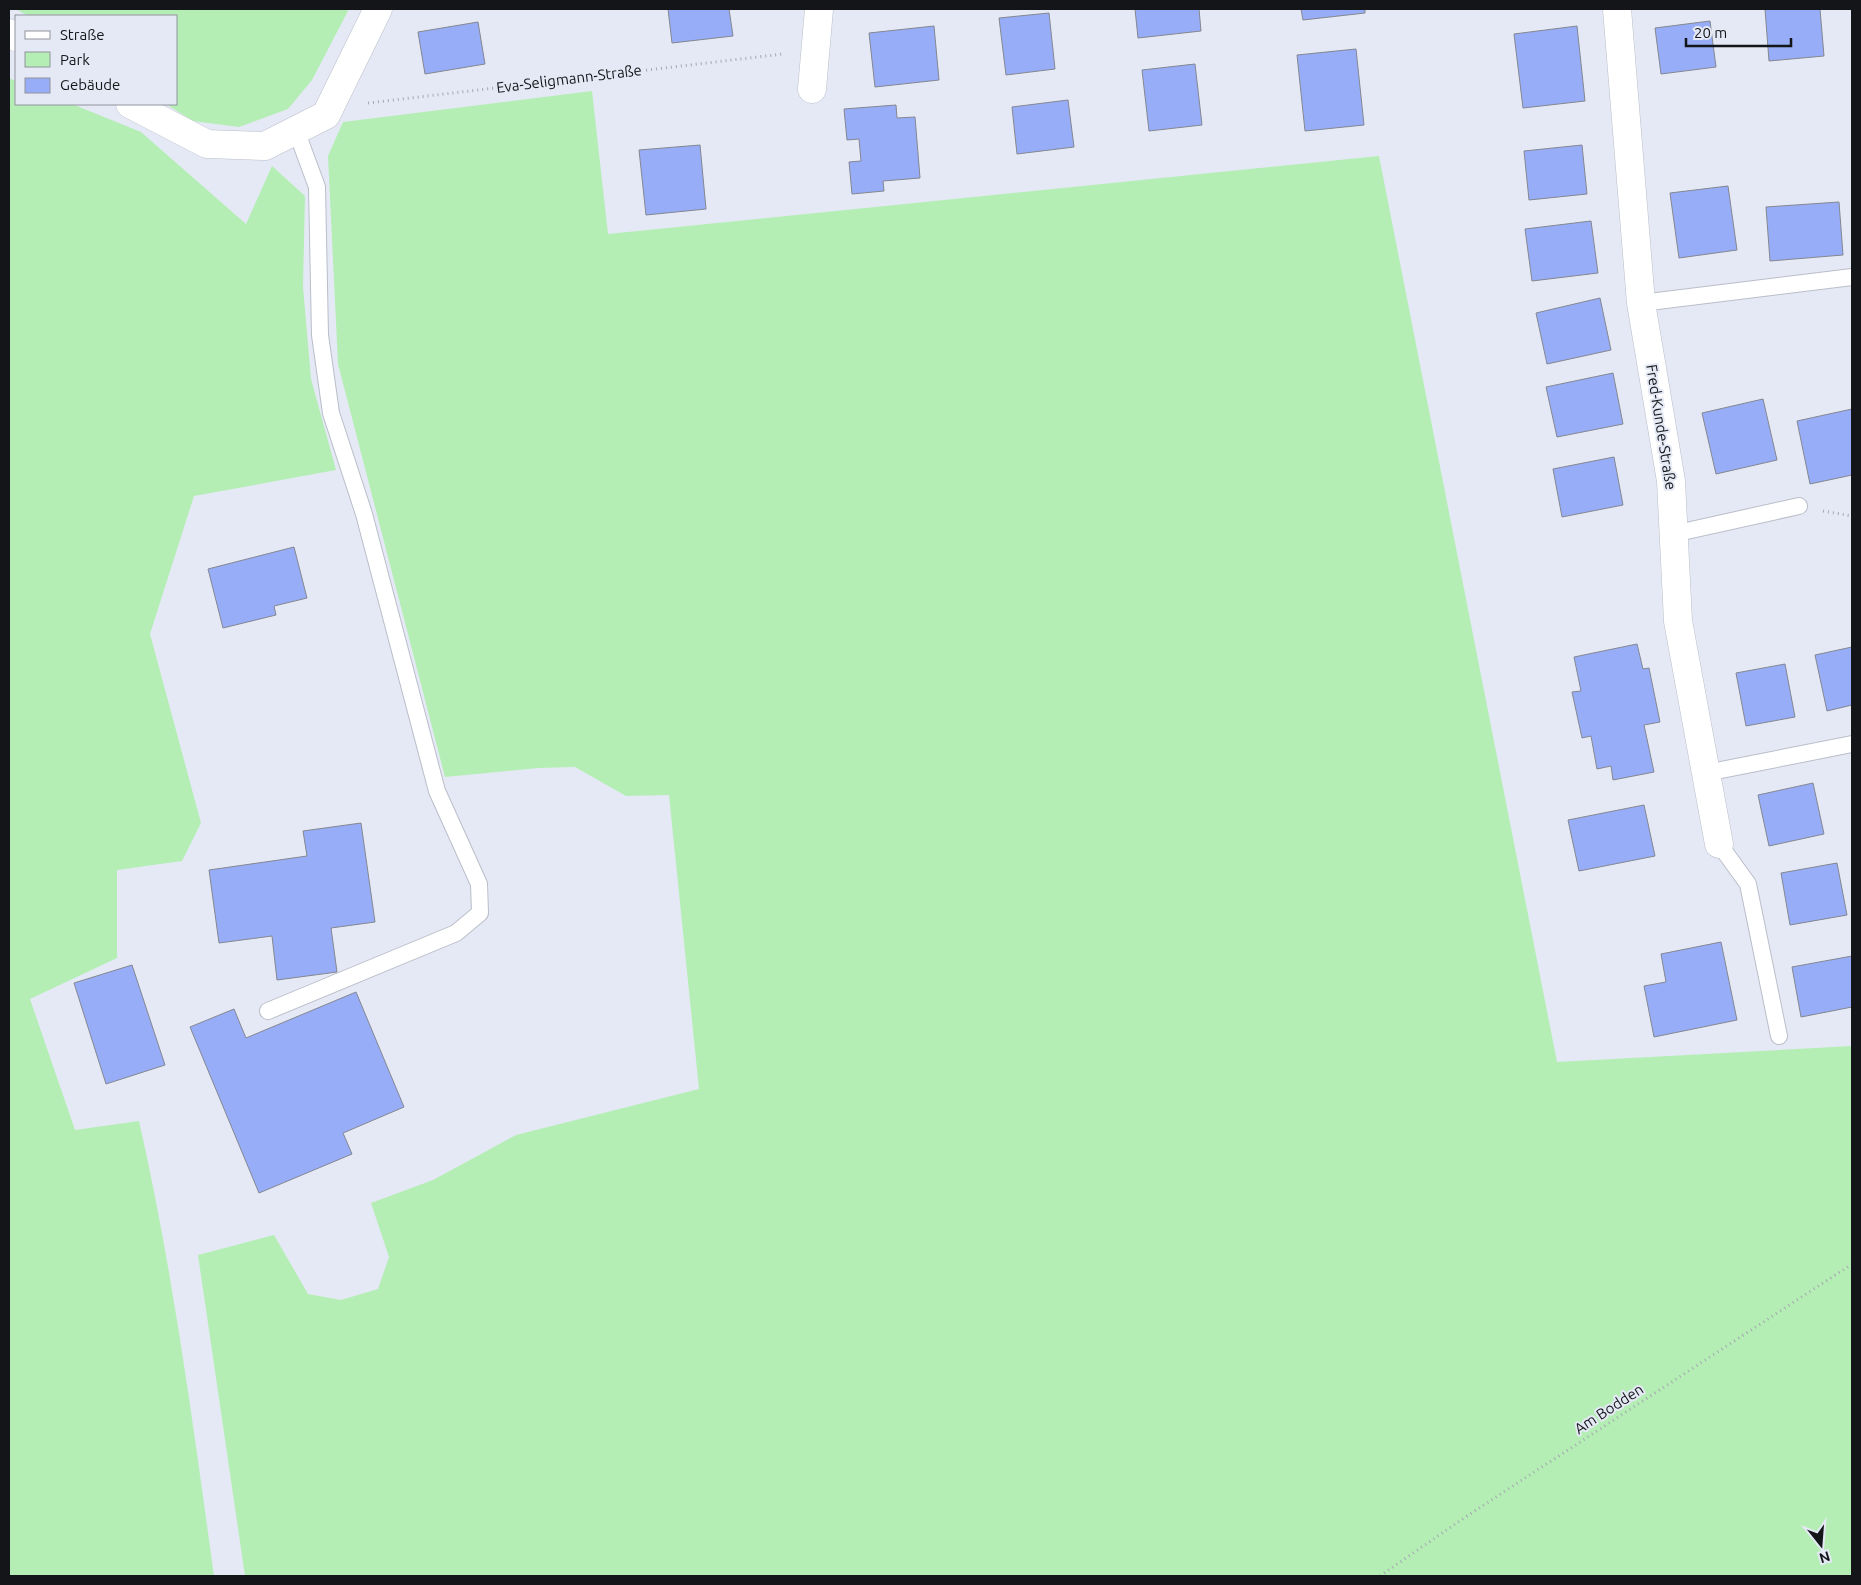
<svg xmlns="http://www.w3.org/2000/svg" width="1861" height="1585" font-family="Ubuntu,sans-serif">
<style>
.green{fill:#b4eeb4}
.building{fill:#98adf7;stroke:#838791}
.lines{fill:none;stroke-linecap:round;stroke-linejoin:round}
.service-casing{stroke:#babec9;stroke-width:18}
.minor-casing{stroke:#babec9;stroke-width:29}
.path{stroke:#a5a8b1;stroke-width:3;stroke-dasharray:1 4;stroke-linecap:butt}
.service{stroke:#fff;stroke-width:16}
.minor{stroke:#fff;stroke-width:28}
.labels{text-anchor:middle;stroke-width:4;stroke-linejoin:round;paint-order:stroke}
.street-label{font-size:15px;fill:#131518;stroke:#e5e9f5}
</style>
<rect width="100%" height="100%" fill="#e5e9f5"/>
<!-- green -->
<path class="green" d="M16,9h333l-37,71 -24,29 -49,18 -46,-6 -27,-17h10v-88h-148z
M9,78l7,3v23h56l69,28 105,92 26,-58 33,30 -2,91 8,92 25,91 -142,26 -44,138 51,189 -19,38 -65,9v88l-87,41 45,131 64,-9c34,150 54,303 75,455h-205z
M592,91l16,143 771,-78 178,906 295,-16v530h-1607l-47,-321 76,-20 34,59 33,6 37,-11 11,-32 -18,-54 62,-23 83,-45 183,-46 -30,-294 -43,1 -51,-29 -37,1 -93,9 -107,-413 -10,-208 15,-34z"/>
<!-- building -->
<path class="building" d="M668,9h61l4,27 -61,7z
M1135,9h64l2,22 -63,7z
M1301,9h64v4l-62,7z
M1765,9h55l4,47 -55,5z
M1049,13l6,56 -49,6 -7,-57z
M1710,21l6,46 -55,7 -6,-46z
M478,22l7,42 -60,10 -7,-42z
M934,26l5,54 -64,7 -6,-54z
M1577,26l8,75 -62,7 -9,-74z
M1356,49l8,76 -59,6 -8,-76z
M1195,64l7,61 -53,6 -7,-61z
M1068,100l6,47 -57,7 -5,-47z
M896,105l1,13 18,-1 5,61 -37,3 1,10 -32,3 -3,-32 12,-1 -2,-22 -12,1 -3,-31z
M700,145l6,64 -60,6 -7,-65z
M1582,145l5,49 -58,6 -5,-49z
M1728,186l9,64 -58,8 -9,-65z
M1839,202l4,53 -73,6 -4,-54z
M1591,221l7,52 -66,8 -7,-52z
M1600,298l11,52 -64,14 -11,-51z
M1613,373l10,51 -66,13 -11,-50z
M1763,399l14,61 -61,14 -14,-61z
M1852,409v66l-42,9 -13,-63z
M1614,457l9,48 -61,12 -9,-48z
M294,547l13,51 -33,8 2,9 -53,13 -15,-59z
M1637,644l6,25 6,-1 11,54 -16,3 10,47 -41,8 -2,-14 -14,3 -6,-33 -9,2 -10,-46 9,-1 -7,-34z
M1852,647v58l-25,6 -12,-56z
M1785,664l10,53 -49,9 -10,-53z
M1813,783l11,51 -55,12 -11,-51z
M1644,805l11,51 -76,15 -11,-51z
M361,823l14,99 -44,6 6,44 -60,8 -5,-44 -53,7 -10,-73 98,-14 -4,-25z
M1837,863l10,52 -57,10 -9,-52z
M1721,942l16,78 -83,17 -10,-51 22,-4 -5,-28z
M1852,956v51l-51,10 -9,-50z
M132,965l33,100 -59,19 -32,-101z
M356,992l48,115 -61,26 9,21 -93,39 -69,-166 44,-18 12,29z"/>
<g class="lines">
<defs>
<path id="service" d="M1641,303l211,-26
M1673,534l126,-28
M1706,773l146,-29
M1719,844l29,40 31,152
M268,1011l188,-78 24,-20 -1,-29 -42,-93 -73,-277 -33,-101 -11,-78 -3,-148 -21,-57"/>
<path id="minor" d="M1617,9l24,294 30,178 7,140 41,223
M9,33l7,4
M812,89l7,-80
M130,104l77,40 58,2 61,-31 52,-106"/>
</defs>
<!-- service casing -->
<use href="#service" class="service-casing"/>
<!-- minor casing -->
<use href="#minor" class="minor-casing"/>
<!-- path -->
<path class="path" d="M368,103l415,-49
M1823,511l29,5
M1380,1576l84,-58 388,-254"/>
<!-- service -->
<use href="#service" class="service"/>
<!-- minor -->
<use href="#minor" class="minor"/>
</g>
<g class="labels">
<!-- street labels -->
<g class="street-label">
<text transform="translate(569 79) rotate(-7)" y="5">Eva-Seligmann-Straße</text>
<text transform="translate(1661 427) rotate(81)" y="5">Fred-Kunde-Straße</text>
<text transform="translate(1609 1409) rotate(-33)" y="5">Am Bodden</text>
</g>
</g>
<!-- border -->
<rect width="1861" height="1585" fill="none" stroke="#131518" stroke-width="20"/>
<!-- legend -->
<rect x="15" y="15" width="162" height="90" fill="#e5e9f5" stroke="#91949d"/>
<rect x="25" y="31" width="25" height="8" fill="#ffffff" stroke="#91949d"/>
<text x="60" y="40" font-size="15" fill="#131518">Straße</text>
<rect x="25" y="52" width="25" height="15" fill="#b4eeb4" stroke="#91949d"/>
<text x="60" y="65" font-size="15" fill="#131518">Park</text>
<rect x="25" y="78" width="25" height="15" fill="#98adf7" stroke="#91949d"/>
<text x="60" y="90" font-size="15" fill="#131518">Gebäude</text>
<!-- north arrow -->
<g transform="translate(1821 1545) rotate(163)" stroke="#e5e9f5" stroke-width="4" paint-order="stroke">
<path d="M0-4L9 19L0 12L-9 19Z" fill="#131518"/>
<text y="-8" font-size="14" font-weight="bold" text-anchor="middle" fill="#131518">N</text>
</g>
<!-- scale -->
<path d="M1686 38v8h105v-8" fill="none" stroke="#131518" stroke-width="2.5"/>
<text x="1694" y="38" font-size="15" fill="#131518" stroke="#e5e9f5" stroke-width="4" paint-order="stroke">20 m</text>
</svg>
